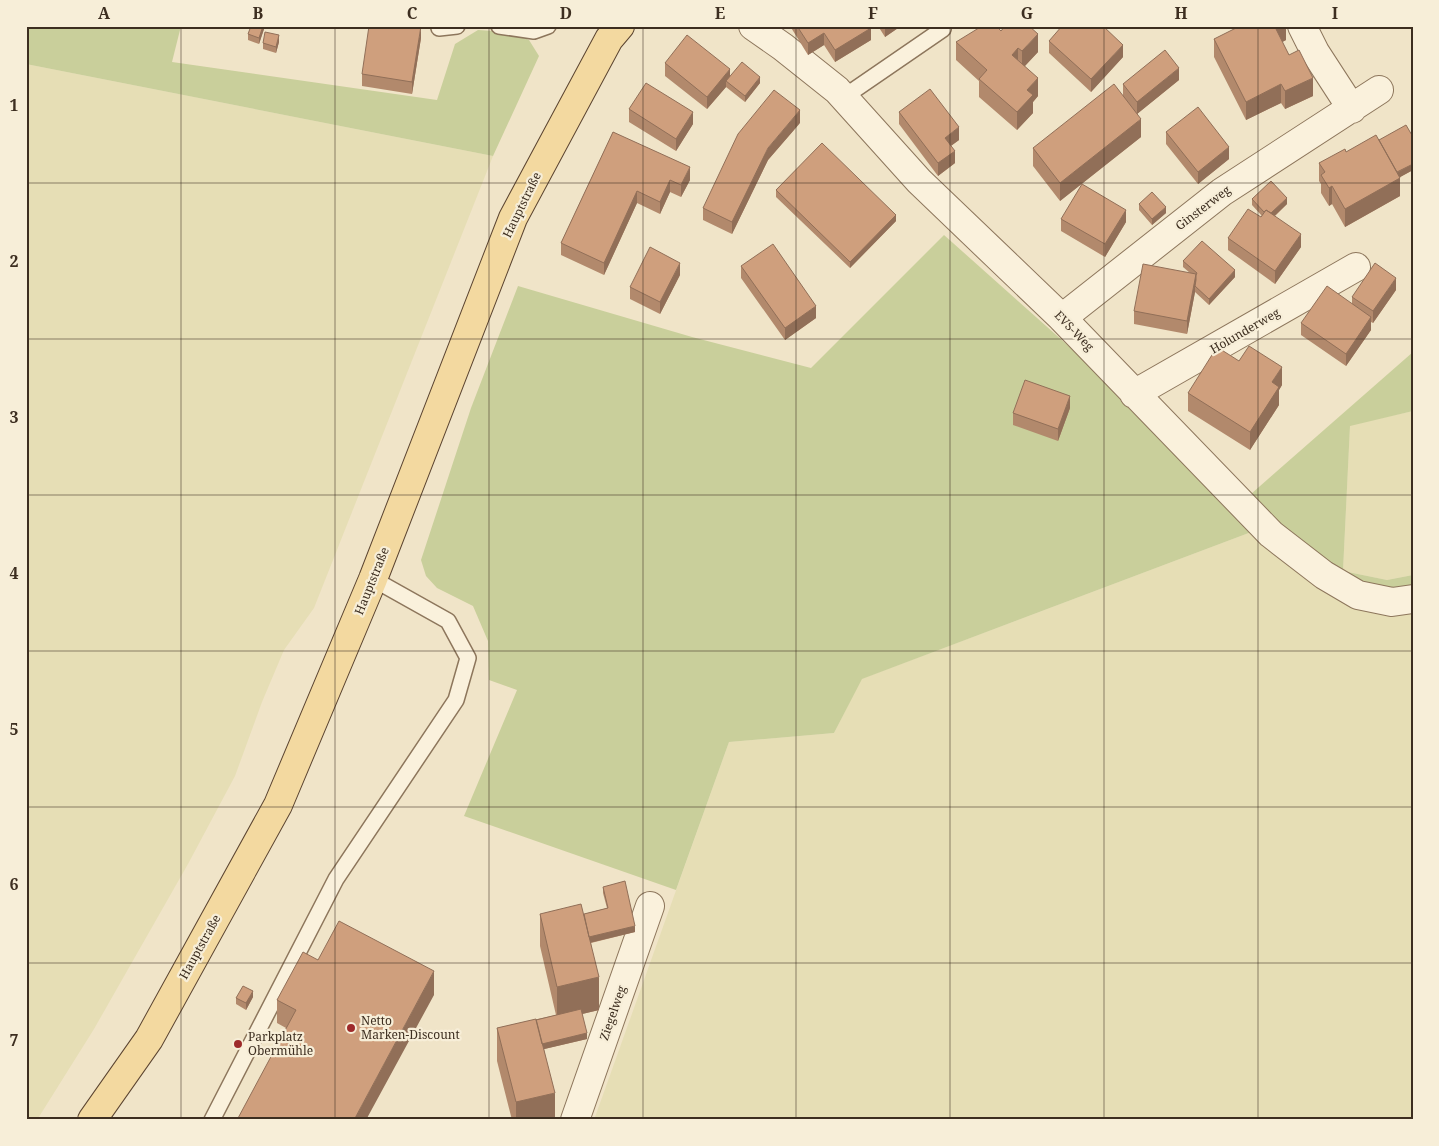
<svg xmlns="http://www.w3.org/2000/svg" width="1439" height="1146" font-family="'Noto Serif',serif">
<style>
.farmland{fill:#e6deb5}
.green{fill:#c9cf9b}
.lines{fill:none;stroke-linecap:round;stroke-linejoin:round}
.service-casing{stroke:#8d765c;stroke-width:18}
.minor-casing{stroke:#8d765c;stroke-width:30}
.primary-casing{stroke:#5b4430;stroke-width:30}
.service{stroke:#faf1dc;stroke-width:15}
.minor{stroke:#faf1dc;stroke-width:28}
.primary{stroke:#f3d9a0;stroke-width:28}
.wall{fill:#b2896c}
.shaded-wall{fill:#916f58}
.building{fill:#cf9f7d;stroke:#916f58}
.grid{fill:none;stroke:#3d2e20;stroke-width:1;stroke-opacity:0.55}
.poi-dot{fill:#9e2a2b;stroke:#f7eed8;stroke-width:2}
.labels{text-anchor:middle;stroke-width:4.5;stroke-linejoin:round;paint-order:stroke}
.street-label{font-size:12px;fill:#3d2e20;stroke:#f7eed8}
.poi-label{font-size:12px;fill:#3d2e20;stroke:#f7eed8;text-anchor:start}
.neatline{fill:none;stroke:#3d2e20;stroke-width:2}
.grid-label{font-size:16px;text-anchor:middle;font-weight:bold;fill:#3d2e20}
</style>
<rect width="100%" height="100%" fill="#f0e4c8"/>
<!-- farmland -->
<path class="farmland" d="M26,64l467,92 -179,452 -30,42 -22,52 -27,74 -47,88 -94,165 -57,91h-11z
M1413,411v164l-26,5 -44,-9 7,-146z
M1254,531l159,79v510h-819l135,-378 105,-9 27,-54z"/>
<!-- green -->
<path class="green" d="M26,26h155l-9,36 265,38 18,-56 23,-14 30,2 21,8 10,16 -46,100 -467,-92z
M944,235l129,115 181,181 -392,148 -28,54 -105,9 -53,148 -212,-74 53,-126 -28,-10 -1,-39 -15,-35 -36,-18 -11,-12 -5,-16 50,-152 47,-122 174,51 119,31z
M1413,352v59l-63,15 -7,145 44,9 26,-5v12h-46l-73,-44 -43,-49z"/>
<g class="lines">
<defs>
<path id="service" d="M499,26l35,5 14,-5
M439,28l18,-2
M844,97l99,-68
M212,1120l124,-241 120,-179 12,-42 -20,-37 -75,-42"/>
<path id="minor" d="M753,26l30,21 54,43 82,91 143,137 209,216 53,41 34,20 34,7 21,-3
M1302,26l13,26 37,57
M1062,318l160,-126 157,-102
M1134,394l222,-127
M575,1120l75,-214"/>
<path id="primary" d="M92,1120l57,-81 129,-234 95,-226 140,-361 96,-179 11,-13"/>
</defs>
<!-- service casing -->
<use href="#service" class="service-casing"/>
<!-- minor casing -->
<use href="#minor" class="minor-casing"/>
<!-- primary casing -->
<use href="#primary" class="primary-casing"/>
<!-- service -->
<use href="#service" class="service"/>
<!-- minor -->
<use href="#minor" class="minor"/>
<!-- primary -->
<use href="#primary" class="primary"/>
</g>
<!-- wall -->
<path class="wall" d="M265,26l-6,18 -11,-4v-6z
M790,26h80l1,14 -36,22 -11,-17 -16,10z
M878,26h23l-16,11z
M1286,26v14l-4,2 7,13 24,41 -28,13 -4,-6 -35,17 -32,-63v-18z
M1001,31l37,21 -13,14 13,30 -5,6v11l-16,17 -38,-33v-16l-23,-21v-18z
M421,38l-9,56 -50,-8v-12z
M1049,41l74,16 -32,35 -42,-39z
M279,42l-3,11 -13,-4v-6z
M665,63l65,13 30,7 -15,19 -19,-15 -19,22 -42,-33z
M1179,80l-42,34 4,23 -81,64 -27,-35v-18l90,-52v-12z
M629,109l64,15 -17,27 -47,-29z
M899,112l60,28 -8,6 4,17 -17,13 -39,-52z
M800,123l-32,37 -36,74 -29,-14v-12z
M613,132l77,48 -9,17 -11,-5 -10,22 -23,-11 -33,72 -43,-20v-12z
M1166,132l63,27 -31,25 -32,-40z
M1413,137v33l-13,7v19l-55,31 -13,-23 -3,2 -8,-13v-9l-2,-3v-18l27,-11 33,-12z
M776,190l120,31 -46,47 -74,-71z
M1252,199l35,5 -12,12 26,31 -26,37 -47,-34v-12l33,-21 1,-1 -10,-11z
M1139,204l27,9 -14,12 -13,-15z
M1061,219l65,3 -21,35 -44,-26z
M1183,261l52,16 -26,28 -14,-13 -8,42 -53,-10v-13l56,-38 -7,-6z
M741,266l75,52 -31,22 -44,-62z
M680,275l-20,39 -30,-15v-12z
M1396,290l-23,33 -2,-1v8l-25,36 -45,-31v-12l51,-19v-7z
M1239,361l43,24 -3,5v15l-29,45 -62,-39v-18z
M1070,408l-12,33 -45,-16v-12z
M603,887l32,45 -44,11 8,67 -17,4 5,25 -43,10 11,71h-43l-15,-59v-33l59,-13 -16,-69v-32h44l23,-6 -4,-15z
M318,960l116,35 -148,33 -9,-5v-23z
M253,997l-7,13 -10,-6v-6z"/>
<!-- shaded-wall -->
<path class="shaded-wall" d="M263,26h2l-6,18v-6z
M421,26v12l-9,56v-12z
M885,26h16l-16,11z
M1277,26h9v14l-11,6v-19z
M871,28v12l-36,22v-12z
M824,33v12l-16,10v-12z
M1038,34v18l-16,17v-18z
M279,35v7l-3,11v-6z
M1123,45v12l-32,35v-13z
M1018,48v18l-6,-11z
M1179,68v12l-42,34v-12z
M730,69v13l-4,-1v6l-19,22v-12z
M760,77v6l-15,19v-6z
M1038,78v18l-5,6v11l-16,17v-18l10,-22z
M1313,78v18l-28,13v-18z
M1281,84v19l-35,17v-18z
M800,110v13l-32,37 -36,74v-12l36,-74z
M693,112v12l-17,27v-12z
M1141,119v18l-81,64v-18z
M959,127v13l-14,10v-12z
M1229,147v12l-31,25v-12z
M955,151v12l-17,13v-13z
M1413,164v6l-20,11v-6z
M690,167v13l-9,17v-12z
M1400,178v18l-55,31v-18z
M670,180v12l-10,22v-12z
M1332,186v18l-3,2v-18z
M637,191v12l-33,72v-12z
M1287,198v6l-19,18v-6z
M1166,207v6l-14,12v-6z
M1126,210v12l-21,35v-13z
M896,215v6l-46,47v-6z
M1301,234v13l-26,37v-13z
M680,263v12l-20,39v-12z
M1235,270v7l-26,28v-6z
M1196,274v13l-1,-1v6l-8,42v-13z
M1396,278v12l-23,33v-12z
M816,306v12l-31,22v-12z
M1371,317v13l-25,36v-12z
M1282,367v18l-3,5v15l-29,45v-18l22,-50z
M1070,396v12l-12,33v-12z
M635,926v6l-46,11v-6z
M434,971v24l-68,125h-12z
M599,977v33l-42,10v-33z
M253,991v6l-7,13v-7z
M587,1033v6l-51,12v-6z
M555,1093v27h-39v-18z"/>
<!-- building -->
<path class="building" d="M251,26h12l-4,12 -11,-4z
M369,26h52l-9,56 -50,-8z
M797,26h73l1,2 -36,22 -11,-17 -16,10z
M982,26h14l5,5 4,-5h24l9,8 -16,17 -4,-3 -6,7 26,23 -11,12 6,5 -16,17 -38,-33 8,-9 -31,-28z
M1062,26h41l20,19 -32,34 -42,-38z
M1240,26h37l-2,1 14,28 10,-5 14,28 -28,13 -4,-7 -35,18 -32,-63z
M265,32l14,3 -3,12 -13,-4z
M687,35l43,34 -23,28 -42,-34z
M1165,50l14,18 -42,34 -14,-18z
M742,62l18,15 -15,19 -19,-15z
M646,83l47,29 -17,27 -47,-30z
M1114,84l27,35 -81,64 -27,-35z
M930,89l29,38 -14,11 10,13 -17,12 -39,-51z
M774,90l26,20 -32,38 -36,74 -29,-14 35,-74z
M1198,107l31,40 -31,25 -32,-40z
M1406,125l7,12v27l-16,8 -18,-32z
M613,132l77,35 -9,18 -11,-5 -10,22 -23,-11 -33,72 -43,-20z
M1376,135l24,43 -55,31 -13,-23 -3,2 -8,-13 4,-3 -6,-9 26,-14 1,3z
M822,143l74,72 -46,47 -74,-72z
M1271,181l16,17 -16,15 -5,-3 -2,2 -12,-13z
M1082,184l44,26 -21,34 -44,-25z
M1152,192l14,15 -14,12 -13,-15z
M1248,209l13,8 5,-7 35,24 -26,37 -47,-33z
M1202,241l33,29 -26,29 -14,-13 1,-6v-5l1,-2 -14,-12z
M773,244l43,62 -31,22 -44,-62z
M650,247l30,16 -20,39 -30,-15z
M1375,263l21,15 -23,33 -21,-14z
M1143,264l53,10 -9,47 -53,-10z
M1327,286l44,31 -25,37 -45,-31z
M1249,346l33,21 -10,15 7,5 -29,45 -62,-39 29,-46 22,14z
M1025,380l45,16 -12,33 -45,-16z
M625,881l10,45 -46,11 -5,-23 24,-6 -5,-21z
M581,904l18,73 -42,10 -17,-73z
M339,921l95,50 -80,149h-117l59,-110 -19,-10 26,-48 15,8z
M243,986l10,5 -7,12 -10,-5z
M581,1009l6,24 -45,11 -6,-24z
M536,1019l19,74 -39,9 -19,-74z"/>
<!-- grid -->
<path class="grid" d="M181,26v1094M335,26v1094M489,26v1094M643,26v1094M796,26v1094M950,26v1094M1104,26v1094M1258,26v1094M26,183h1387M26,339h1387M26,495h1387M26,651h1387M26,807h1387M26,963h1387"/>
<!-- markers -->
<g class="poi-dot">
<circle cx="351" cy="1028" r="5"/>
<circle cx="238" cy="1044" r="5"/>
</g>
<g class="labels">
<!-- street labels -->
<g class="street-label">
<text transform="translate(522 205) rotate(-64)" y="4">Hauptstraße</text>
<text transform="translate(1203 208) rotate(-37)" y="4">Ginsterweg</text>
<text transform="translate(1074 331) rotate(46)" y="4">EVS-Weg</text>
<text transform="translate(1245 331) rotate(-30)" y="4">Holunderweg</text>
<text transform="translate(372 581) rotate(-68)" y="4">Hauptstraße</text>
<text transform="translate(200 947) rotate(-61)" y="4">Hauptstraße</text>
<text transform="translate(613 1013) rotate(-71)" y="4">Ziegelweg</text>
</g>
<!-- poi labels -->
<g class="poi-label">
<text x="361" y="1025">Netto<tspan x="361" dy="14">Marken-Discount</tspan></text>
<text x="248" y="1041">Parkplatz<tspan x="248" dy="14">Obermühle</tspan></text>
</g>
</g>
<!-- border -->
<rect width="1439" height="1146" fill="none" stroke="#f7eed8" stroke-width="55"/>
<rect x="28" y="28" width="1384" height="1090" class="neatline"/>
<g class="grid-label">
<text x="104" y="19">A</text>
<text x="258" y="19">B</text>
<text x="412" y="19">C</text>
<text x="566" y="19">D</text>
<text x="720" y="19">E</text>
<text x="873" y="19">F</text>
<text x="1027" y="19">G</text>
<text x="1181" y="19">H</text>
<text x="1335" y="19">I</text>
<text x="14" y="111">1</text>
<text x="14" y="267">2</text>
<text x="14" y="423">3</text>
<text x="14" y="579">4</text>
<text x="14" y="735">5</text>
<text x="14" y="890">6</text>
<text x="14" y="1046">7</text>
</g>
</svg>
